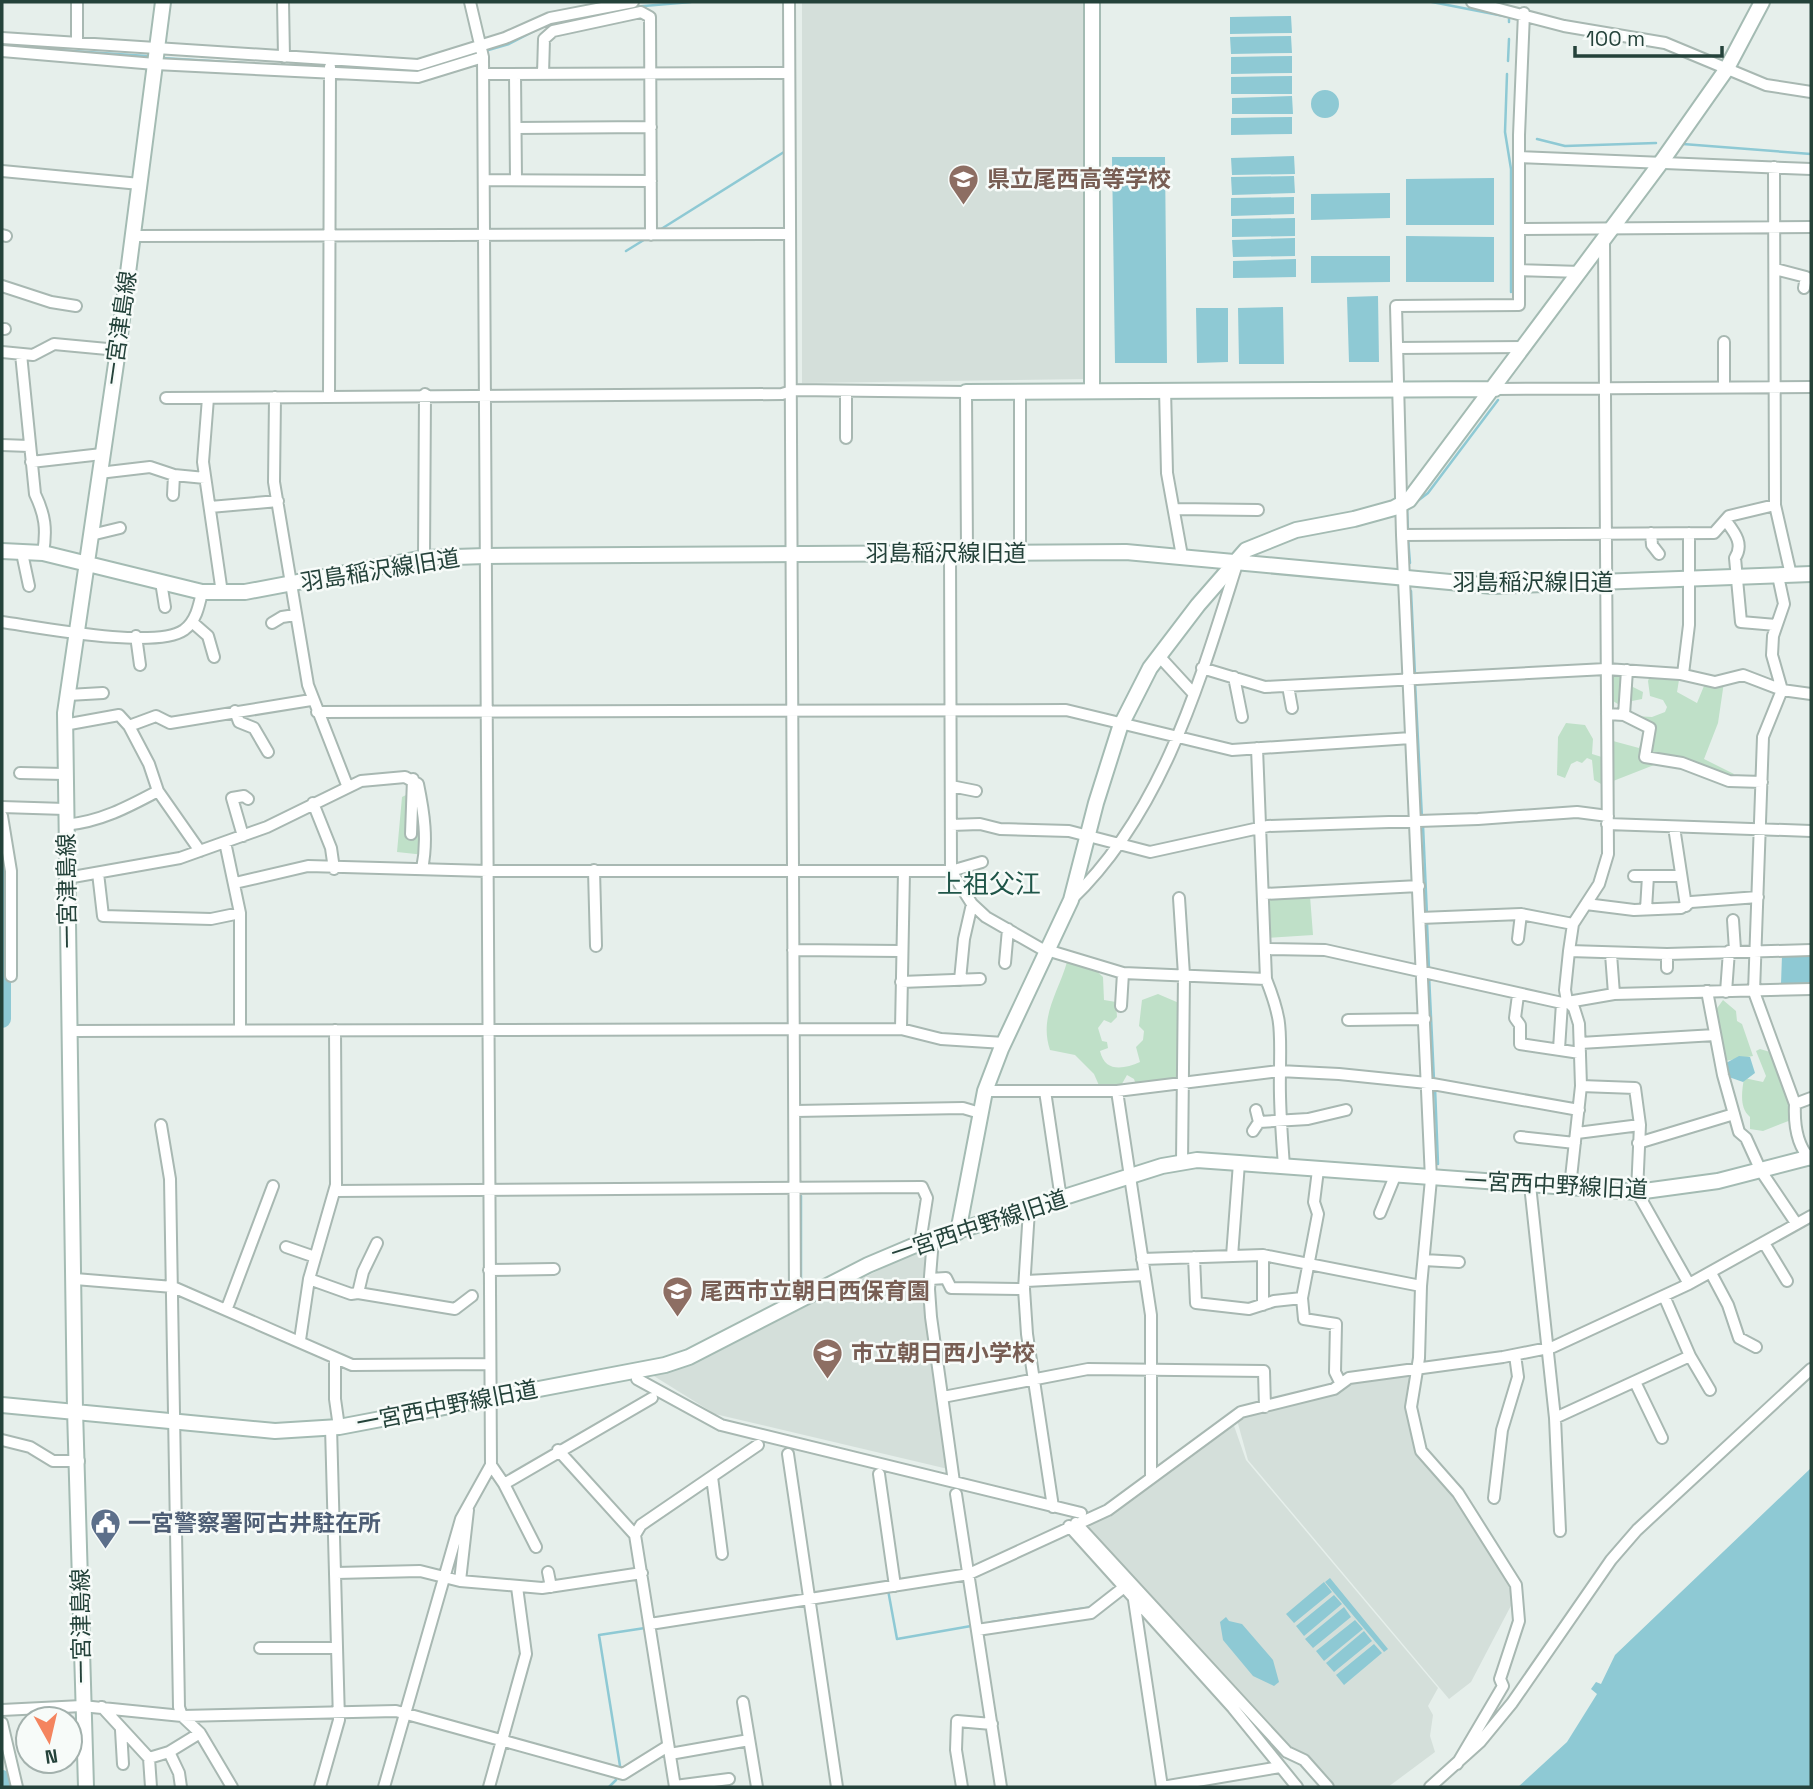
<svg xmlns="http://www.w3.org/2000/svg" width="1813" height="1789" font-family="'Space Grotesk','Noto Sans JP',sans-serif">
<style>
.built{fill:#d4dfda}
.green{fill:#bfe0c8}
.water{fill:#8ec9d4}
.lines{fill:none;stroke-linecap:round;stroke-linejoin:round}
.stream{stroke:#8ec9d4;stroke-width:2.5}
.river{stroke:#8ec9d4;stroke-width:18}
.street-casing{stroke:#a8b8b2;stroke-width:14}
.secondary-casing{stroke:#a4bbb3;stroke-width:18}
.street{stroke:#fff;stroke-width:10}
.secondary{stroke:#fff;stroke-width:14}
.labels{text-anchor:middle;stroke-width:5;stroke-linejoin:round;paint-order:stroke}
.education-label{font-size:23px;font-weight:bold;fill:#785e54;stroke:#f7fbf9;text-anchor:start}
.street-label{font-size:23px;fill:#24423a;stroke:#f7fbf9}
.service-label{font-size:23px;font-weight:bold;fill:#4e5e75;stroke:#f7fbf9;text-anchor:start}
.quarter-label{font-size:26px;fill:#1f5548;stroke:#f7fbf9}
</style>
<rect width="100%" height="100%" fill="#e6efeb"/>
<!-- built -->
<path class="built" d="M802,2h282l3,377 -285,4z
M923,1248l5,5 -5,37 3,24 22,155 -233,-55 -66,-41 42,-9z
M1405,1373l5,6 -3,32 12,45 38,44 59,96 -45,86 -22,17 -201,-239 -11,-40 100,-29 5,-7z
M1233,1423l13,37 192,228 -10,18 5,9 -3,21 5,16 -47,35h-53l-19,-20 -27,-20 -205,-221z"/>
<!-- green -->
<path class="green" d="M1615,670l9,2 5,13 14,7 -1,7 -10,2 -2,8 5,7 17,1 13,-5 2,-5 -4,-7 -13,-4 -2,-15 3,-8 24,1 4,6 -2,12 20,11 9,-22 18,1 -6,41 -14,36 30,15 -3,4 -57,-13h-20l-51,20 -9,-5 -2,-20 -5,-2 -5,5 -5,-2 -6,3 -6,14 -8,-3 1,-38 8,-14 19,2 8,14 -1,15 13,4 8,-17 26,7 6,-18 -19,-21 -13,-8 -3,-25z
M412,792l10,10 3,53 -28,-3 5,-55z
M1266,894l44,2 3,39 -45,3z
M1076,961l15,5 12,11 1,23 12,2 1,15 -6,6 -7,-3 -6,8 4,13 5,1 1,6 -8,3c5,22 24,18 40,11l-4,-15 7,-7 1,-9 -5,-5 3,-26 16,-6 21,9v75l-42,10 -3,-9 -7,-4 -8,14 -18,1 -7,-16 -19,-19 -25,-5c-11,-33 8,-57 17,-88z
M1723,1000l13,11 1,10 5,3 11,32 -28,5 -10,-50z
M1760,1049l10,3c7,23 20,43 21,68l-28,11 -13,-2v-12c-11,-9 -8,-26 -6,-39l19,4 3,-6 -10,-25z"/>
<!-- water -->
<path class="water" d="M1291,16l1,17 -62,1v-17z
M1291,36l1,17 -61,1 -1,-17z
M1292,56v17l-61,1v-17z
M1292,76v18h-61v-17z
M1311 104a14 14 0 1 1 28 0a14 14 0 1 1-28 0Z
M1292,96l1,18h-61v-16z
M1292,117v17l-61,1v-17z
M1294,156l1,18 -63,1 -1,-17z
M1112,157h53l2,206h-52z
M1294,176l1,17 -63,2 -1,-18z
M1494,178v47h-88v-46z
M1390,193v25l-79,2v-26z
M1294,197v17l-63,2v-18z
M1295,218v18l-63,1v-18z
M1406,236l88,1v45h-88z
M1295,238v18l-62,1 -1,-17z
M1311,256h79v26l-79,1z
M1296,259v18l-63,1v-17z
M1378,296l1,66h-30l-2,-65z
M1283,307l1,57h-45l-1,-56z
M1196,308h32v54l-31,1z
M1811,954v29l-30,1 1,-29z
M1739,1056l11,1 5,16 -12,9 -17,-6v-13z
M1811,1468v319h-293l49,-45 30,-48 -6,-5 5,-7 5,2 14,-29z
M1330,1578l58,71 -4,3 -59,-70z
M1324,1582l8,10 -38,31 -8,-9z
M1334,1595l8,9 -38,32 -8,-10z
M1344,1607l7,10 -38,31 -8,-9z
M1226,1617l3,4 13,3 31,36 6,22 -5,4 -21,-10 -30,-36 -3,-18z
M1355,1620l8,9 -39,32 -8,-10z
M1364,1631l8,10 -38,31 -8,-9z
M1374,1644l8,9 -38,32 -8,-10z"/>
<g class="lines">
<!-- stream -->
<path class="stream" d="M82,2v34
M1432,2l77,15v5
M632,7l59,-5
M28,48l119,8
M485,51l24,-7 35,-18
M162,58l112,7
M451,61l27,-8
M1508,61l1,-22
M390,70l32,1
M1507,74l-2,58 6,37v123
M1537,139l28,7 91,-3
M1683,144l128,10
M658,231l126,-79
M626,251l21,-13
M1408,531l-1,-22 21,-16 70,-93
M1408,538l2,25
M1411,591l4,84
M1415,682l7,136
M1423,825l4,91
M1427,923l2,46
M1429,975l5,105
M1435,1087l3,77
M801,1196v86
M888,1590l9,49 74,-13
M992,1622l101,-15
M620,1766l-21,-131 46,-7
M609,1787l7,-7"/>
<!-- river -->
<path class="river" d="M2,874v145
M2,1779l2,8"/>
<defs>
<path id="street" d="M283,2l1,55
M789,2l6,1300
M1472,2l92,24 101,17 101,42 45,7
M2,38l416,27 87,-27 45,-20 83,-16
M77,42v-40
M2,51l153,13 263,13 65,-20
M483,74l306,-1
M515,74l1,106
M543,74l1,-35 9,-8 88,-19 9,5 1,218
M516,128l135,-1
M1520,157l291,12
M1774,167l1,338 16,70
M2,171l138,13
M484,180l167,1
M1520,229l291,-2
M2,235l4,1
M133,236l657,-2
M1775,269l31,8 -2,11
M1520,270l61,2
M2,286l49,16 25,4
M2,329h3
M1724,342v45
M1397,348l128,-1
M2,352l31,3 21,-11 64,6
M21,354l14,140c10,21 12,35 8,59
M1165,389l2,84 15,83
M1495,389l316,-2
M846,391v47
M1020,391v161
M329,396l1,-329
M275,397l-1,85 34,203 39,100
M166,398l616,-4 13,-4 171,2 1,161
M208,398l-5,64 19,131
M2,445l27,1
M31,462l71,-8
M99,473l51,-6 24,8 31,3
M173,495l1,-20
M210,507l68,-6
M1175,509l83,1
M1726,521c9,12 18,23 9,37l6,64 35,3
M1651,533l1,12 7,9
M91,535l29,-7
M1402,535l312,-2 15,-17 46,-11
M22,553l7,33
M950,553l1,318 21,33 14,13 54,31 83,25 143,6
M424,558l1,-164
M1778,576l6,28 -11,32 -1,19 10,35 -19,47 -9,255 41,112 16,-6
M161,582l4,25
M2,622c36,5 153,28 182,8 12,-9 15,-24 18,-38
M192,622l16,14 6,21
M272,623l10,-6 13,-2
M136,636l4,29
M1159,656l34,37
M1202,668l63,19 341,-18 74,5 35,8 28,-7 39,15 29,4
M1683,674l6,-49v-92
M1234,677l8,40
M1288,686l4,22
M68,695l35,-2
M235,711l4,11 15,6 14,24
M317,712l749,-2 166,40 179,-12
M1607,714l17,1 26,13 -5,29 37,6 47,18 33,1
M1624,715l3,-45
M64,725l55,-10 10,11 20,38 9,27 42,60
M129,726l27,-10 14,7 141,-23
M1257,748l9,231c17,43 14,51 14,95 -1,31 2,62 4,93
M20,773l44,1
M951,786l25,5
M313,803l18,45 3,21
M2,807l63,2
M2,816l9,55v105
M1607,824l204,7
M65,825c35,-3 63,-18 93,-34
M951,825l29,-1 20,5 69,2 81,21 118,-26 210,-7 99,-7 31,4
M1674,827l12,79
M411,834l2,-55
M243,836l-11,-38 12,-2 4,3
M225,842l15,71v117
M594,870l2,76
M98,873l5,43 108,3 29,-6
M1634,876h47
M67,878l113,-20 87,-31 94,-46 44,-4 13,7c6,29 10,56 4,85
M235,883l73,-17 179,5h464l31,-9
M1264,894l155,-8
M1179,898l5,77 -2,187
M1071,900c92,-88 129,-219 166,-336
M1586,904l48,6 47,-2 10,-6 67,-5
M1646,909l2,-33
M1420,918l101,-4 52,10
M1733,920l2,30
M1518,939l3,-25
M1266,949l59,1 237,53 52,-9 197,-5
M793,950l107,1
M1569,951l98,3 144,-4
M1611,954l3,40
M1005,963l3,-34
M1667,968v-14
M960,980l4,-41 8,-35
M901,982l79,-3
M1707,991l16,84 16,57 7,6 15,33 35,52
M1726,992l3,-41
M1518,995l-3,23 5,7v19l60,9
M1121,1006l2,-33
M1348,1020l77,-1
M901,1029l3,-158
M70,1031l831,-2 40,10 63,4
M1580,1043l135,-8
M1559,1049l3,-46
M1581,1086l54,2 5,37 -3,67 52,92
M985,1091h132l162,-20 60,3 88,9 152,27
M1045,1091l16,108
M1117,1091l34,224v162
M1795,1104c-1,20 1,41 16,56
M795,1111l168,-3 17,5
M1259,1122l49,-3 38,-9
M161,1125l9,54 9,528 3,9 18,17 32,54
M1253,1131l6,-9 -3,-12
M1577,1133l63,-8
M1520,1137l55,6
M1638,1143l96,-29
M1318,1170l-4,32 4,12 -16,84 2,21 32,5 -1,48 5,10
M1530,1185l25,233 5,113
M1570,1187l11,-101 -2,-62 -5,-16 -7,-7 -2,-11 4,-39 4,-27 26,-40 9,-30 -4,-612
M335,1191l587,-4 5,11 -7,45
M1029,1210l-5,79 3,45 26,173
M1380,1213l15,-37
M933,1239l-4,50 2,28 23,165
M1764,1243l23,38
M286,1247l29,10
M1232,1256l7,-93
M1194,1257l2,46 53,6 25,-8 28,-3
M1142,1259l121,-4 158,31
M1424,1260l35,2
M489,1270l65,-1
M1711,1273l17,32 11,33 17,9
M75,1279l98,8 179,78 138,-1
M309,1279l42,15 7,-1 5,-21 14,-29
M930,1279l16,-1 5,10 73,1
M1026,1281l118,-6
M358,1293l97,16 17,-13
M1664,1296l26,60 20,34
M1263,1305v-50
M227,1308l46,-122
M300,1340l9,-61 27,-94 -1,-155
M335,1359v40l4,28
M637,1379l84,46 360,88
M1635,1382l27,56
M943,1397l145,-28 176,2 1,36
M1555,1418l135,-62
M2,1440l28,7 23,14h26
M558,1450l77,85
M788,1454l49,333
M491,1465l13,19 32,63
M879,1474l16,112
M712,1477l10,77
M504,1484l148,-86
M956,1494l45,293
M1494,1498l8,-68 16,-53 -3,-22
M1076,1523l211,229 17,8 24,27
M1069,1526l164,182 64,79
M548,1572l3,15
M336,1573l84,-2 40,10 82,7 100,-15
M460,1581l8,-71
M1134,1600l28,187
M650,1624l319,-50 139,-64 133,-98 93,-23 15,-11 154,-21 50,-10 136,-63 122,-68
M977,1630l114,-17 32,-25
M260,1648h77
M743,1702l14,85
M102,1707l47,51 2,29
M2,1710l80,-4 100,10 214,-5 227,63 45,-28
M2,1723l15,64
M121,1730l2,34
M169,1752l10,21 2,14
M670,1754l79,-14
M149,1758l20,-6 31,-19
M1457,1764l46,-78 -3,-7 19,-58 -3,-36 -58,-92 -37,-42 -10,-44 8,-49 2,-72 10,-107 -29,-644 -6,-229 123,-1v-170l5,-122
M675,1786l54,-7
M320,1787l19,-67 -8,-293
M384,1787l77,-268 30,-54 -8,-1408 -13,-55
M489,1787l37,-133 -9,-67
M675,1787l-40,-252 6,-10 117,-80
M962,1787l-6,-37 1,-29 35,3
M1162,1787l118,-20
M1430,1787l50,-45 32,-39 99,-143 26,-30 174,-161"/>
<path id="secondary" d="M1092,2v388
M966,392l529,-3
M2,551l41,2 159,39h43l179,-34 62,-2 640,-4 367,34 318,-12
M958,1232l27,-141 16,-42 70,-149 25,-97 24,-76 30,-59 48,-63 48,-55 50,-20 58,-11 40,-11 15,-8 253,-339 64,-91 36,-68
M2,1405l273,26 64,-4 326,-62 24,-8 179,-92 52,-22 242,-77 35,-6 42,3 398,29 81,-11 93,-24
M86,1787l-11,-377 -10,-697 53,-363 45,-348"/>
</defs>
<!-- street casing -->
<use href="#street" class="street-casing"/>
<!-- secondary casing -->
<use href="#secondary" class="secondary-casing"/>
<!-- street -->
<use href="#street" class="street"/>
<!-- secondary -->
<use href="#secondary" class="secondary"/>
</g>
<!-- icons -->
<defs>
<symbol id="school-pin" viewBox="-11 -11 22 30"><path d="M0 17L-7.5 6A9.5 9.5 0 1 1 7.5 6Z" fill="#8d6e63" stroke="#f7fbf9"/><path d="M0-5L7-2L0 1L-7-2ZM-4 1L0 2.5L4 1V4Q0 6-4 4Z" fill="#fff"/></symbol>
<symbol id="civic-pin" viewBox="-11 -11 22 30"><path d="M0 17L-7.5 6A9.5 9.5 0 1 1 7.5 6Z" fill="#5c6f8a" stroke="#f7fbf9"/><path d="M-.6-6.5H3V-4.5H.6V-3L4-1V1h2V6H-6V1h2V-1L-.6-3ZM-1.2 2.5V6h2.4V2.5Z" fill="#fff"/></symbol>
</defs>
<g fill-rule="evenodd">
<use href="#school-pin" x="946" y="162" width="35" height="47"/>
<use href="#school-pin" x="660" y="1274" width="35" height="47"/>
<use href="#school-pin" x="810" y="1336" width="35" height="47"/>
<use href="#civic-pin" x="88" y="1506" width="35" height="47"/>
</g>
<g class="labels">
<!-- education labels -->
<g class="education-label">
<text x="987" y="187">県立尾西高等学校</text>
<text x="700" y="1299">尾西市立朝日西保育園</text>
<text x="851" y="1361">市立朝日西小学校</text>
</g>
<!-- street labels -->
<g class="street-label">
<text transform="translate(120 328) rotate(-82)" y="8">一宮津島線</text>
<text x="946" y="561">羽島稲沢線旧道</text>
<text transform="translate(380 570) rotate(-9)" y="8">羽島稲沢線旧道</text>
<text x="1533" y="590">羽島稲沢線旧道</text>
<text transform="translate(67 891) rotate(-91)" y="8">一宮津島線</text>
<text transform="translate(1556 1185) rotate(3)" y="8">一宮西中野線旧道</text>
<text transform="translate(979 1226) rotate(-18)" y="8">一宮西中野線旧道</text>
<text transform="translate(447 1406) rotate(-11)" y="8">一宮西中野線旧道</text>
<text transform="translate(81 1626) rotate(-91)" y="8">一宮津島線</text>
</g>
<!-- service labels -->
<g class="service-label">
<text x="128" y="1531">一宮警察署阿古井駐在所</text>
</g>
<!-- quarter labels -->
<g class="quarter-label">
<text x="989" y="893">上祖父江</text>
</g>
</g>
<!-- border -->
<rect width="1813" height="1789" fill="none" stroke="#24423a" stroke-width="7"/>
<!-- north arrow -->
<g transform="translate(49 1740) rotate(172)"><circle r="33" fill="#f7fbf9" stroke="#a3b1ad" stroke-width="2"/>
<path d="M0-5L12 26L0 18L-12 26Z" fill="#f4845f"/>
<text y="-10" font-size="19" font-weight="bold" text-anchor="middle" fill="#24423a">N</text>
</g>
<!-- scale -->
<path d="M1575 46v10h147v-10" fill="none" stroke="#24423a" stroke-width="3.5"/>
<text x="1586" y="46" font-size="21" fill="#24423a" stroke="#f7fbf9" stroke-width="5" paint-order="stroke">100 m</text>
</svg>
